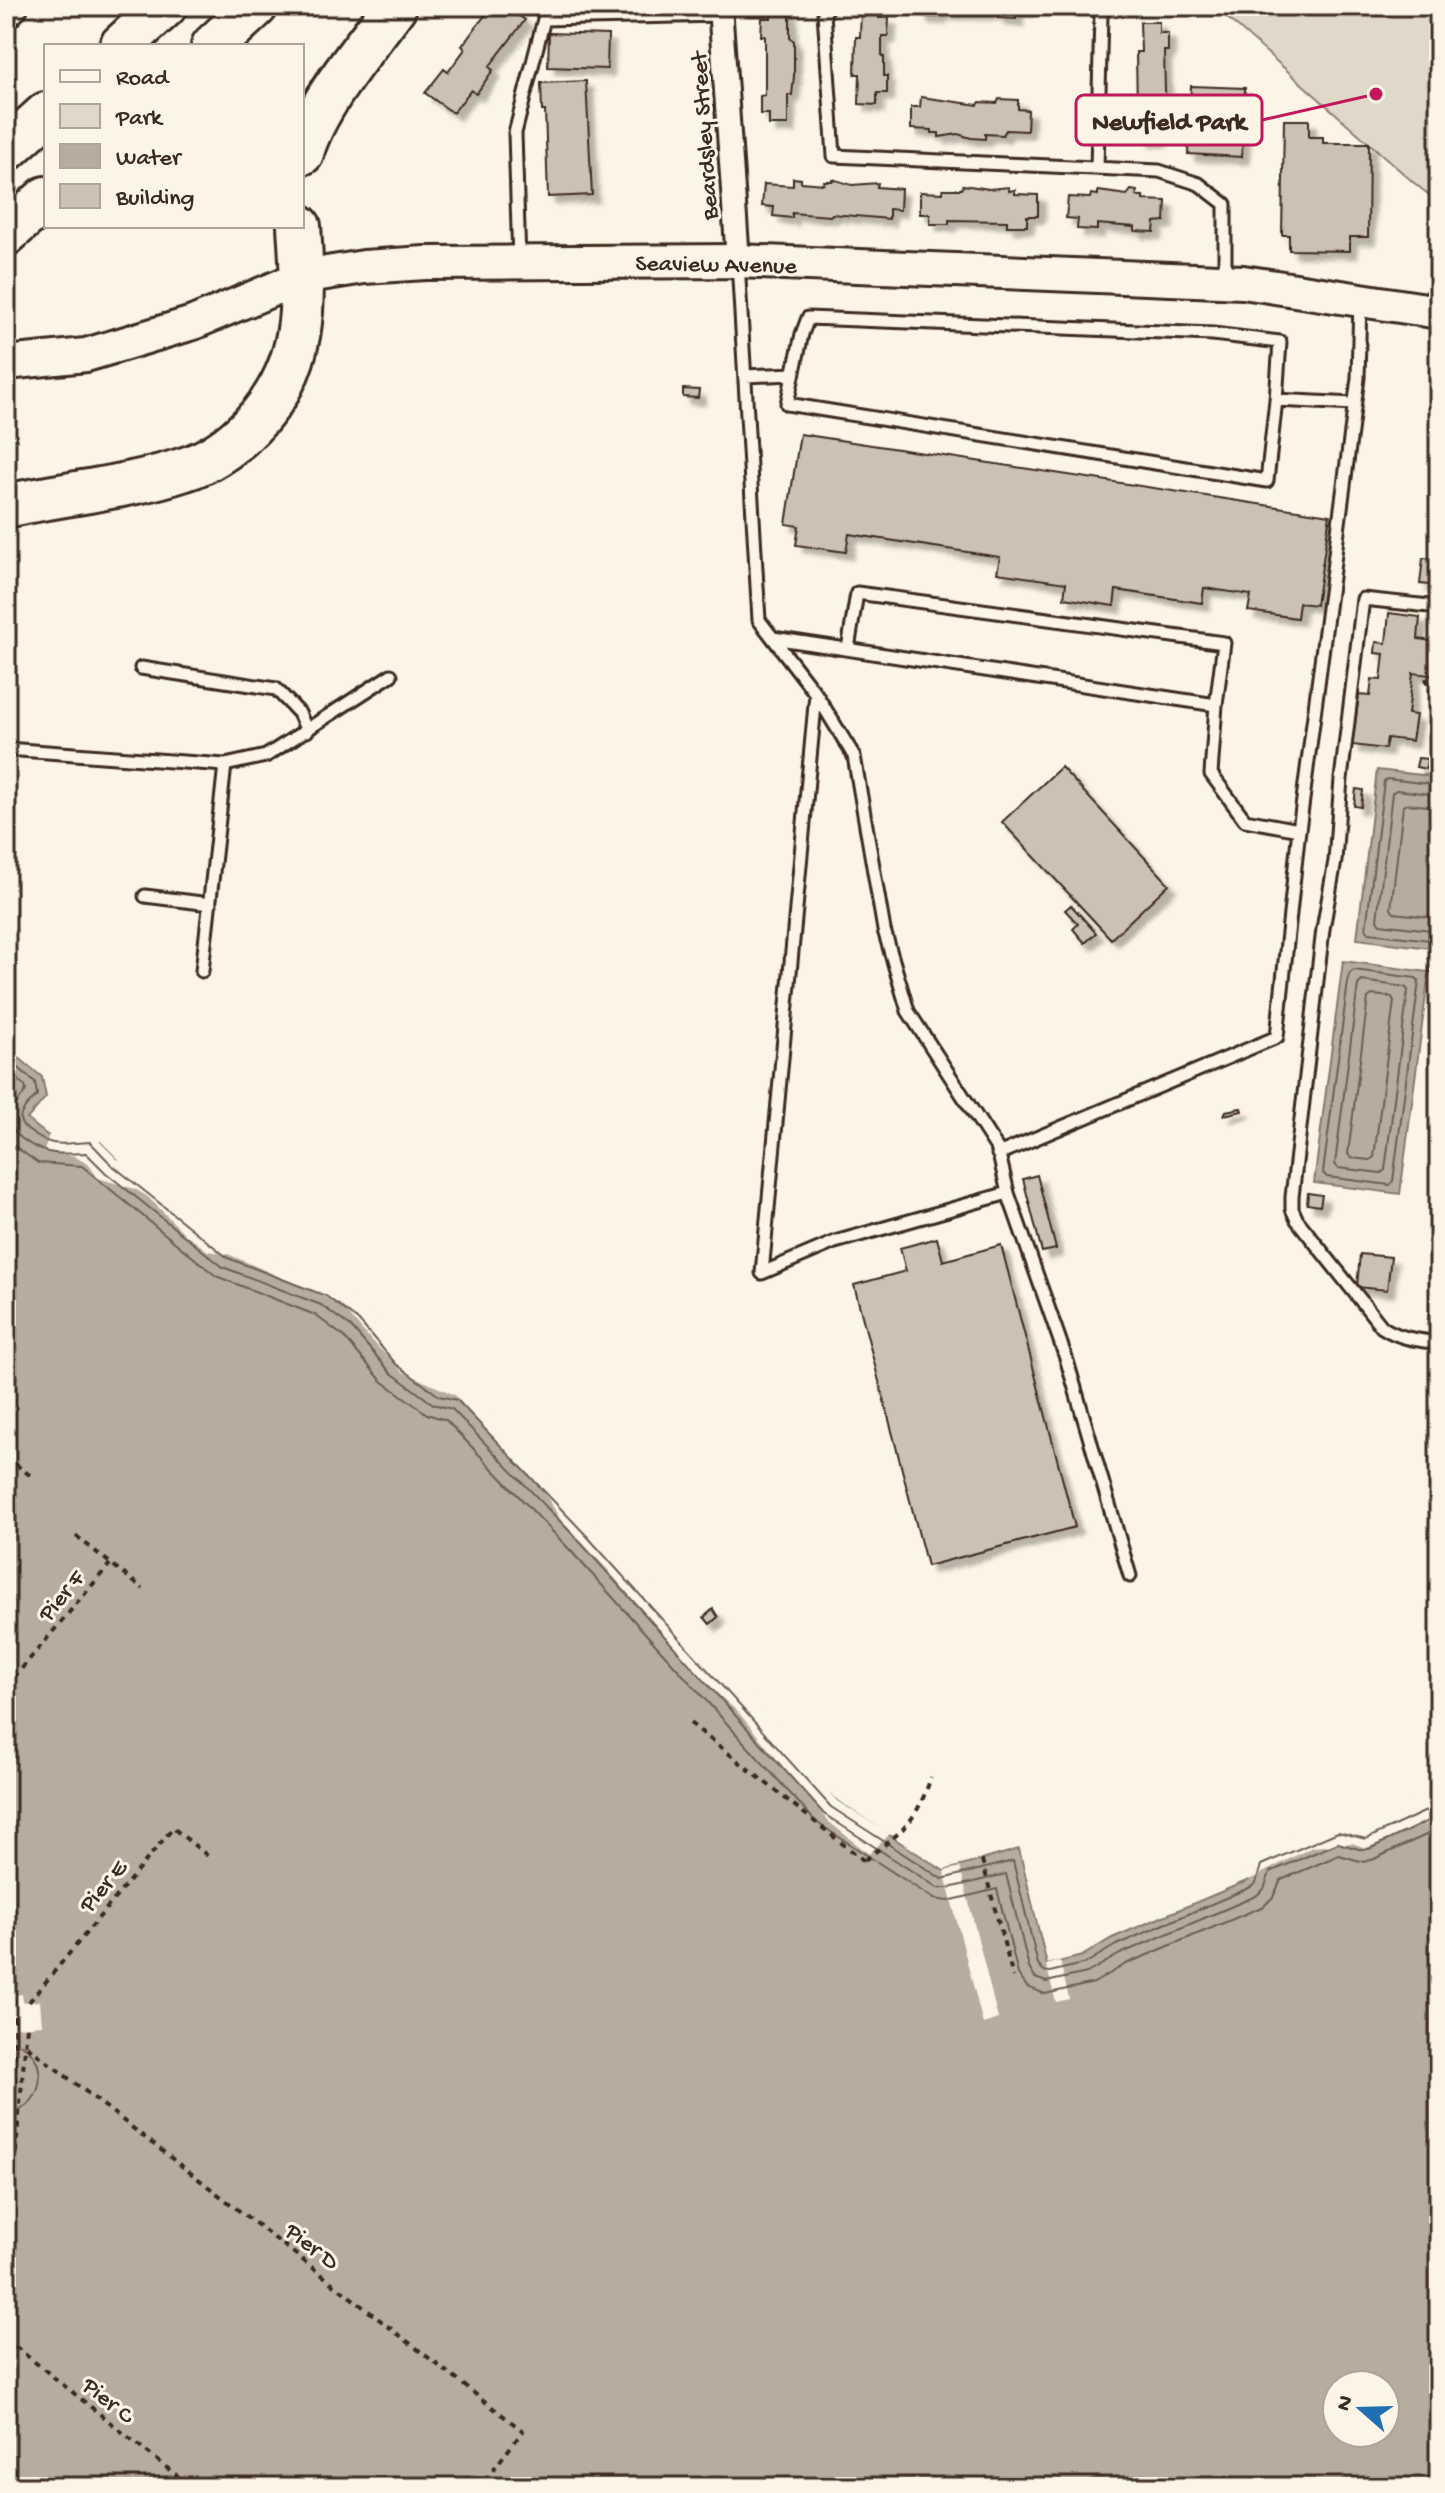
<svg xmlns="http://www.w3.org/2000/svg" width="1445" height="2493" font-family="'Gochi Hand',sans-serif">
<style>
.green{fill:#e0d8c8;stroke:#8e8173;stroke-width:2}
.water{fill:#b7ad9e;stroke:#85796b;stroke-width:2;fill-rule:evenodd}
.pier{fill:#fcf5e5}
.lines{fill:none;stroke-linecap:round;stroke-linejoin:round}
.shore{stroke:#6d5e51;stroke-width:2}
.ferry{stroke:#605144;stroke-width:2;stroke-dasharray:10 8;stroke-linecap:butt}
.building{fill:#ccc2b3;stroke:#3b2a1e;stroke-width:2;filter:url(#shadow)}
.lane-casing{stroke:#3b2a1e;stroke-width:17}
.street-casing{stroke:#3b2a1e;stroke-width:28}
.secondary-casing{stroke:#3b2a1e;stroke-width:38}
.highway-casing{stroke:#3b2a1e;stroke-width:48}
.path{stroke:#3b2a1e;stroke-width:4;stroke-dasharray:6 6;stroke-linecap:butt}
.lane{stroke:#fcf5e5;stroke-width:11}
.street{stroke:#fcf5e5;stroke-width:22}
.secondary{stroke:#fcf5e5;stroke-width:32}
.highway{stroke:#fcf5e5;stroke-width:42}
.labels{text-anchor:middle;stroke-width:6;stroke-linejoin:round;paint-order:stroke}
.street-label{font-size:24px;fill:#3b2a1e;stroke:#fcf5e5}
.leader{fill:none;stroke:#c2185b;stroke-width:3}
.callout-dot{fill:#c2185b;stroke:#fcf5e5;stroke-width:3}
.callout{fill:#fcf5e5;stroke:#c2185b;stroke-width:3}
.callout-label{font-size:26px;text-anchor:middle;font-weight:bold;fill:#3b2a1e}
</style>
<defs>
<filter id="shadow"><feDropShadow dx="7" dy="7" stdDeviation="2" flood-color="#0004"/></filter>
</defs>
<rect width="100%" height="100%" fill="#fcf5e5"/>
<filter id="ink" filterUnits="userSpaceOnUse"><feTurbulence type="fractalNoise" baseFrequency=".0125" numOctaves="2"/><feDisplacementMap in="SourceGraphic" scale="16" xChannelSelector="R" yChannelSelector="G"/><feConvolveMatrix kernelMatrix="1 2 1 2 8 2 1 2 1" color-interpolation-filters="sRGB"/></filter>
<g filter="url(#ink)">
<!-- green -->
<path class="green" d="M1214,6h225v197l-26,-21z"/>
<!-- water -->
<path class="water" d="M1377,770l62,7v172l-82,-10z
M1343,961l86,11 -29,222 -86,-11z
M6,1047l36,30 4,20 -19,22 20,16 26,1 27,6 17,17 116,93 97,37 71,69 42,31 17,3 132,137 245,272 107,70 75,-22 28,116 35,-9 30,-18 137,-58 4,-20 110,-28 76,-36v691h-1433v-389l4,-19 -4,-66zM1337,2385h48v48h-48z
M1439,1225v101l-12,-1z"/>
<!-- pier -->
<path class="pier" d="M93,1129l7,13 17,17 10,3 108,87 97,36 34,26 38,44 41,30 17,4 133,137 218,242 24,33 53,33 -21,20 -41,-33 -89,-108 -40,-36 -92,-108 -46,-49 -20,-33 -70,-73 -16,-19 -52,-23 -34,-34 -29,-34 -112,-50 -20,-3 -22,-16 -38,-38 -13,-8 -37,-11 -9,-13 -15,-9 -30,-5 6,-20 23,1z
M1439,1792v27l-73,29 -14,-5 -40,4 -63,33 -2,-9 4,-15 86,-37 26,8z
M960,1867l38,152 -15,5 -39,-153z
M1060,1961l9,38 -13,3 -10,-37z
M22,1994l1,8 17,-1 2,24 -35,3 -1,-32z"/>
<g class="lines">
<!-- shore -->
<path class="shore" d="M1439,785l-52,-6 -3,2 -18,148 3,4 70,8
M1439,795l-43,-5 -4,3 -15,127 3,4 59,7
M1439,807l-32,-3 -4,2 -12,103 3,4 45,5
M1354,970l62,8 3,3 -26,200 -3,4 -63,-8 -4,-4 26,-199z
M1362,981l43,6 3,3 -23,180 -4,3 -43,-5 -3,-4 23,-179z
M1372,995l20,2 2,4 -20,156 -4,3 -19,-2 -3,-4 20,-156z
M6,1057l29,25 2,13c-5,6 -14,13 -16,20 -3,8 3,12 8,16 23,18 34,12 61,11l22,23 116,93 98,38 32,24 38,44 43,32 18,4 129,135 245,272 111,72 71,-18 25,104 5,6 7,1 36,-9 30,-18 135,-58 5,-4 5,-18 77,-33 28,7 73,-34
M6,1070l19,16 1,4c-4,9 -15,16 -16,27 -1,9 4,15 11,21 23,18 36,16 65,15l20,20 117,94 98,38 30,22 39,45 43,32 19,5 127,132 245,273 114,74h11l57,-14 23,94 6,10 11,4 41,-9 33,-19 136,-58 8,-7 6,-17 68,-29 21,6h10l70,-33
M6,1140l32,23 44,3 134,110 99,39 28,21 39,45 45,33 19,6 124,130 246,272 118,77 14,2 49,-12 21,85 9,13 18,7 49,-11 32,-19 138,-58 9,-9 8,-17 58,-25 21,6 12,-1 67,-31
M6,2041c45,2 45,70 0,71"/>
<!-- ferry -->
<path class="ferry" d="M1433,2487l6,-3"/>
</g>
<!-- building -->
<path class="building" d="M492,6h14l19,14 -36,47 4,3 -17,24 -5,-4 -18,23 -28,-20 19,-24 4,3 17,-23 -3,-3z
M910,6h117v3h-11v10l-18,-1v-5l-39,-1 -20,1 -1,4 -17,-1v-9z
M861,7h18v11h10l-1,18h-6v20l2,1v19h3v17h-10v12l-18,-1 1,-30h-5l1,-37h4z
M771,8h19v30l4,3v35l-2,19h-4v30h-19v-11h-9v-18l5,-1v-59h-4l1,-18h9z
M1140,22h19v11h9v18h-4l1,39 1,20h4l1,18h-10v11l-18,1 -1,-30h-5l-1,-58h5z
M549,33l59,2 -1,34 -59,-2z
M586,81l6,114 -44,2 -3,-86h-3l-1,-28z
M1191,86l54,2 -3,69 -54,-3z
M921,97l57,8 2,-3 17,1 2,-4 19,1v9l10,1 -1,21 -21,-1 -3,5 -18,-1v5l-14,-1 -13,-4 -19,3v-4h-7v-3l-21,-1v-22h9z
M1284,120h25v17h14v6h46l-1,94h-18v14l-61,-1v-15h-7z
M793,178l8,1v3l23,2v-3h8v-2l20,6 26,-2 -1,4 24,2 -1,21 -11,-1v10l-57,-5 -2,2 -38,-3v5l-19,-2 1,-9 -12,-1 2,-22 29,2z
M963,185l26,4 20,-2v4l6,-1v4l23,1v21h-11v10h-20v-5l-58,-1v4h-19v-10h-10v-22l23,1v-4h19z
M1131,190l6,1 -1,5h7v4l23,1 -1,20 -10,1 -1,10 -19,-1v-4l-38,-3v6l-20,-1 1,-10 -12,-1 2,-21 22,1 1,-4 7,1v-4l29,4z
M683,389l16,1 -1,8 -15,-1z
M800,434l530,81 -14,90 -17,-2 -2,15 -49,-7 3,-16 -47,-7 -2,15 -86,-13 -2,16 -50,-8 2,-15 -69,-10 3,-16 -151,-23 -3,18 -50,-7 3,-19 -13,-2z
M1439,524v62l-19,-2 3,-26 12,1z
M1389,613l31,4 -2,22 21,3v34l-26,-3 -5,41 8,1 -4,26 -25,-3 -2,11 -33,-4 7,-50 11,1 2,-17 9,1 3,-26 -9,-1 1,-11 10,1z
M1418,758l9,1 -1,10 -10,-2z
M1061,767l108,117 -58,55 -109,-117z
M1356,789l7,1 -2,17 -7,-1z
M1071,905l25,28 -11,10 -12,-14 5,-5 -13,-14z
M1431,960l8,1v12l-10,-1z
M1241,1108l1,3 -18,4 2,-4z
M1037,1175l19,74 -14,3 -19,-73z
M1308,1193l14,2 -2,11 -13,-2z
M937,1238l6,23 58,-16 74,282 -148,39 -73,-281 52,-14 -6,-23z
M1360,1254l31,3 -4,33 -30,-3z
M713,1609l5,8 -8,7 -6,-7z"/>
<g class="lines">
<defs>
<path id="lane" d="M829,6l-5,7 10,143 325,15 40,13 26,20v76
M1093,6l8,9 -4,153
M519,262l-4,-129 29,-114 177,-4
M738,262l21,358 57,74 38,62 30,174 24,81 90,139 10,43 -173,49 -73,31 54,-579
M745,376l48,-2
M1276,400l4,-58 -67,-8 -405,-16 -6,16 -15,70 480,77 9,-81 78,4
M1439,607l-76,-8 -22,180 -6,82 -12,68 -31,268v12l5,11 85,107c18,12 36,13 57,16
M773,638l423,64 20,3 8,-62 -367,-50 -9,56
M141,668l135,21 23,24 8,18
M1216,705l-5,69 34,46 54,10
M6,749l219,16 41,-9 125,-81
M145,896l65,8
M202,971l23,-206
M998,1154l279,-117 21,-199 60,-460 2,-77
M1008,1193l59,168 63,215"/>
<path id="street" d="M720,6l18,255"/>
<path id="secondary" d="M6,11l5,-5
M6,363l80,-8 107,-32 109,-46 62,-10 61,-4 313,-2 505,21 196,30"/>
<path id="highway" d="M121,46l44,-40
M213,46l43,-40
M6,150l40,-36
M302,153c13,-48 63,-106 93,-147
M6,234l40,-36
M6,506c59,-13 122,-18 179,-37 26,-8 48,-24 66,-43 58,-59 53,-124 48,-200"/>
</defs>
<!-- lane casing -->
<use href="#lane" class="lane-casing"/>
<!-- street casing -->
<use href="#street" class="street-casing"/>
<!-- secondary casing -->
<use href="#secondary" class="secondary-casing"/>
<!-- highway casing -->
<use href="#highway" class="highway-casing"/>
<!-- path -->
<path class="path" d="M1426,678l13,44
M6,1457l25,19
M76,1536l67,53
M6,1687l104,-123
M690,1723l177,140
M865,1860c38,-30 50,-35 66,-83
M982,1860l31,117
M6,1938l9,71
M29,2002l144,-174 36,29
M27,2046l496,385 -41,53
M6,2085h9l-1,-70
M6,2260l21,-234
M6,2339l185,148
M6,2356l8,-10"/>
<!-- lane -->
<use href="#lane" class="lane"/>
<!-- street -->
<use href="#street" class="street"/>
<!-- secondary -->
<use href="#secondary" class="secondary"/>
<!-- highway -->
<use href="#highway" class="highway"/>
</g>
</g>
<g class="labels">
<!-- street labels -->
<g class="street-label">
<text transform="translate(703 136) rotate(-94)" y="8">Beardsley Street</text>
<text transform="translate(716 263) rotate(1)" y="8">Seaview Avenue</text>
<text transform="translate(60 1595) rotate(-50)" y="8">Pier F</text>
<text transform="translate(102 1885) rotate(-50)" y="8">Pier E</text>
<text transform="translate(313 2245) rotate(38)" y="8">Pier D</text>
<text transform="translate(109 2399) rotate(39)" y="8">Pier C</text>
</g>
</g>
<!-- callouts -->
<path class="leader" d="M1376 94L1262 120"/>
<circle class="callout-dot" cx="1376" cy="94" r="8"/>
<rect class="callout" x="1076" y="95" width="186" height="50" rx="8"/>
<g class="callout-label">
<text x="1169" y="129">Newfield Park</text>
</g>
<!-- margin -->
<rect width="1445" height="2493" fill="none" stroke="#fcf5e5" stroke-width="32"/>
<rect x="16" y="16" width="1413" height="2461" fill="none" stroke="#3b2a1e" stroke-width="3" filter="url(#ink)"/>
<!-- legend -->
<rect x="44" y="44" width="260" height="184" fill="#fcf5e5" stroke="#afa495" stroke-width="2"/>
<rect x="60" y="70" width="40" height="12" fill="#fcf5e5" stroke="#afa495" stroke-width="2"/>
<text x="116" y="84" font-size="24" fill="#3b2a1e">Road</text>
<rect x="60" y="104" width="40" height="24" fill="#e0d8c8" stroke="#afa495" stroke-width="2"/>
<text x="116" y="124" font-size="24" fill="#3b2a1e">Park</text>
<rect x="60" y="144" width="40" height="24" fill="#b7ad9e" stroke="#afa495" stroke-width="2"/>
<text x="116" y="164" font-size="24" fill="#3b2a1e">Water</text>
<rect x="60" y="184" width="40" height="24" fill="#ccc2b3" stroke="#afa495" stroke-width="2"/>
<text x="116" y="204" font-size="24" fill="#3b2a1e">Building</text>
<!-- north arrow -->
<g transform="translate(1361 2409) rotate(290)"><circle r="38" fill="#fcf5e5" stroke="#afa495" stroke-width="2"/>
<path d="M0-6L14 30L0 20L-14 30Z" fill="#1f6fb2"/>
<text y="-12" font-size="22" font-weight="bold" text-anchor="middle" fill="#3b2a1e">N</text>
</g>
</svg>
